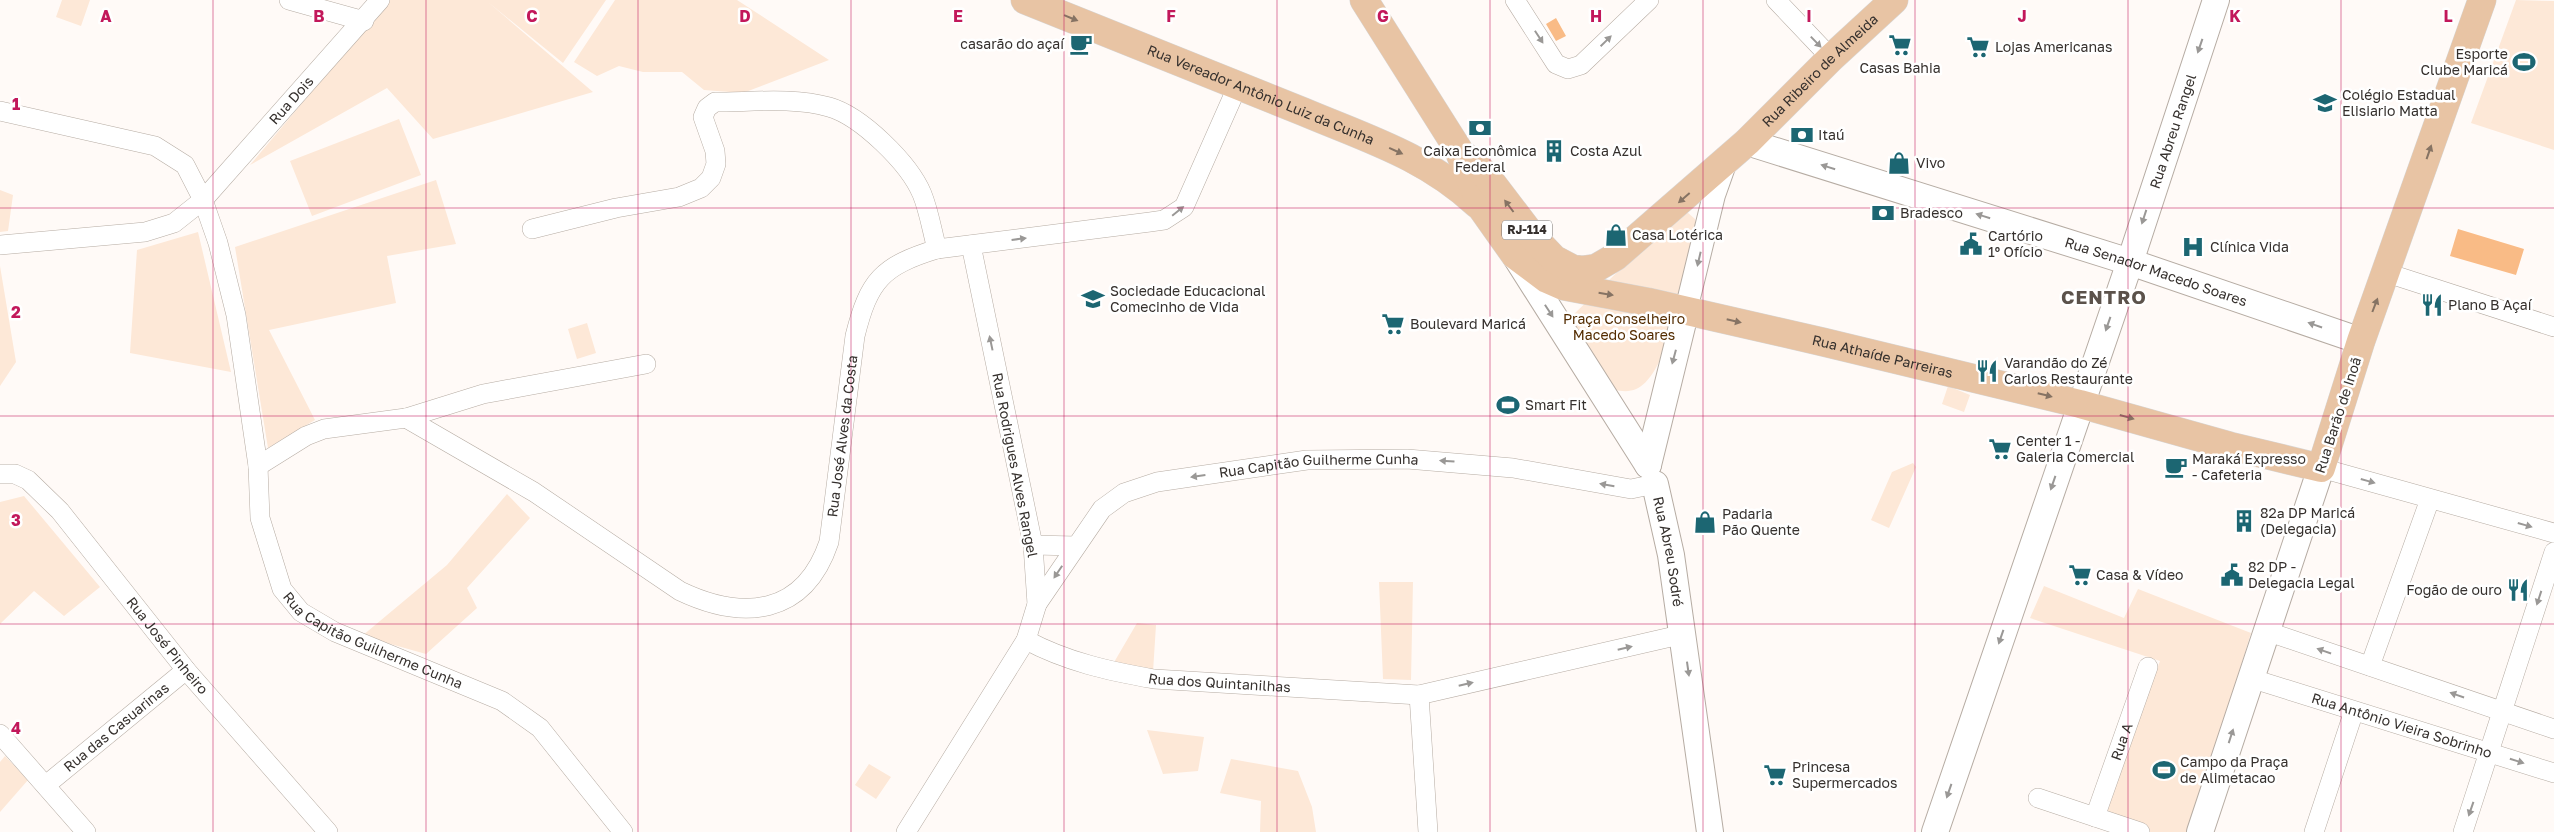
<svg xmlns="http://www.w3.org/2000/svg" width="2554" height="832" font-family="'Golos Text',sans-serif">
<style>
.green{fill:#fde8d7}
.water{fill:#f9bb86}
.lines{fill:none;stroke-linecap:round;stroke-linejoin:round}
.minor-casing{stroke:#b6aca3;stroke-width:20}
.tertiary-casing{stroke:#b6aca3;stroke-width:24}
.secondary-casing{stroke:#b6aca3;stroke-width:28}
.primary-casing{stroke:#d7d6d5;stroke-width:29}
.minor{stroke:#fff;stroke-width:19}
.tertiary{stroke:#fff;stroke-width:22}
.secondary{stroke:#fff;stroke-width:26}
.primary{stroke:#e8c4a4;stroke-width:28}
.oneway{fill:#867363}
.oneway2{fill:#9a9896}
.grid{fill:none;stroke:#c2185b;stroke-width:1;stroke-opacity:0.55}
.labels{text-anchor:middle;stroke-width:5;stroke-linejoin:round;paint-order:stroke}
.shield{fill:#fff;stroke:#726e6c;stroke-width:1}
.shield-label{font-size:12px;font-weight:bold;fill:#35302d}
.poi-label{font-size:14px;fill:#35302d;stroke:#fff;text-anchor:start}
.street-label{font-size:14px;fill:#35302d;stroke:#fff}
.park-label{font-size:14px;fill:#532c00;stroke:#fff}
.district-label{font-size:19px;font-weight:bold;letter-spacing:1px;fill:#5b524b;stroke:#fff}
.grid-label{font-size:16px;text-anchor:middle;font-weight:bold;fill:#c2185b;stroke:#fff;stroke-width:5;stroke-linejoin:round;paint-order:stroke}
</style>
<rect width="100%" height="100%" fill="#fffaf7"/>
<!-- green -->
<path class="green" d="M62,0h28l-9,26 -25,-9z
M389,0h217l-43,63 -75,-61 105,90 -160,47 -46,-51 -137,77z
M615,0h122l92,60 -86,33 -39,-3 -22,-18h-39l-24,-6 -22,10 -23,-14z
M2516,0l38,1v149l-83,-27z
M399,119l22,56 -109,41 -22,-55z
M436,180l20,64 -69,12 9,47 -127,27 46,90 -47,28 -33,-201z
M0,190l13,5 -5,36 -8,1z
M1687,212l8,7 2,10 -38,133c-10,20 -22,35 -46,27l-41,-69v-4l102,-99z
M198,232l33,140 -101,-19 7,-103z
M0,266l16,96 -16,24z
M587,323l9,30 -19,6 -9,-30z
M1948,386l22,9 -6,17 -22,-8z
M1913,463l3,4 -27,61 -18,-8 21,-48z
M507,494l23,24 -63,70 10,20 -51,46 -64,-18 85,-71z
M24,496l76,91 -36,29 -30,-25 -34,33v-122z
M1379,582h34l-2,98 -28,-1z
M2044,586l80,32 14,-29 113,44 -61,199h-45l-43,-13 58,-158 -130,-43z
M1137,623l19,2 -3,47 -40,-8z
M1147,730l57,7 -6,34 -35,3z
M5,756l23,24 -28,32v-50z
M1231,759l67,12 14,36 4,25h-56l1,-31 -41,-8z
M869,764l22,13 -15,22 -21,-14z"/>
<!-- water -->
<path class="water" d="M1556,18l10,18 -10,5 -10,-17z
M2458,229l66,20 -8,26 -66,-19z"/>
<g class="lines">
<defs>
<g id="minor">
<path d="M289,0l75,21"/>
<path d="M1515,0l41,64 12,5 13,-4 68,-65"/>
<path d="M1776,0l55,58"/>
<path id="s1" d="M0,111l155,35 30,19 18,35 15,43 18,72 22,151 2,52 22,71 19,23 34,20 167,69 38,27 83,104"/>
<path d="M532,229l84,-21 63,-11 22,-9 10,-10 5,-14 -1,-13 -12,-34 4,-9 8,-6c37,0 78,-5 114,5 32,9 80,56 93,87 7,17 10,37 15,55"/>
<path id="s2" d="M0,245l145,-13 29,-9 29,-23 177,-200"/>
<path d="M2387,273l167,54"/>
<path id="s3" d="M406,418l128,74 146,99c63,30 124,25 149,-49l26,-206c14,-56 27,-70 82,-87l213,-27 14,-2 20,-13 54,-122"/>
<path d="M258,466l48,-30 18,-7 82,-11 77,-24 163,-30"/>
<path d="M2321,468l233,65"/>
<path id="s4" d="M0,474h15l13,6 32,31 126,159 142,162"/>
<path d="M1033,545l43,1"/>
<path id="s5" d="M1037,604l65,-95 22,-16 33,-11 150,-22 100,-1 106,9 118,21 24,-5"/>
<path d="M2266,631l288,98"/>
<path id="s6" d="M1026,640c41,22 83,31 128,39l265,16 265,-61"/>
<path d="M2370,666l60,-167"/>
<path id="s7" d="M2250,678l304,95"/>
<path d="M1419,695l9,137"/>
<path d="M0,734l86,98"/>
<path id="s8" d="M46,785l140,-115"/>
<path d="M2038,798l102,34"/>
<path id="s9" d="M2095,817l53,-150"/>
<path d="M906,832l120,-192 11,-36 -4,-59 -62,-300"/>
<path d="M2314,832l40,-121"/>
<path d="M2463,832l91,-280"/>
</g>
<path id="tertiary" d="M1686,310l28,-115 12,-34"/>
<g id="secondary">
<path id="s10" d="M1747,142l383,120 231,79"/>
<path d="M1516,257l132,208"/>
<path d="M1648,465l38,-155"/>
<path id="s11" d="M1655,484l16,71 39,277"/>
<path id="s12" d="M1935,832l195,-570 86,-262"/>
<path d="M2200,832l121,-364"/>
</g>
<g id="primary">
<path id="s13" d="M1025,0c93,37 186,74 279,112 64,27 121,44 173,92"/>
<path id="s14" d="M1364,0l94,149 25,61 12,17 20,28 32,24 16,7 85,16 175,40 257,62 150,42 91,22 40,-127 121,-341"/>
<path id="s15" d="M1466,157l19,17 48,63 21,22 19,10 9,1 14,-2 19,-11 132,-115 84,-84 63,-58"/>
</g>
</defs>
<!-- minor casing -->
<use href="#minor" class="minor-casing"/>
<!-- tertiary casing -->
<use href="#tertiary" class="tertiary-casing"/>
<!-- secondary casing -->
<use href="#secondary" class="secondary-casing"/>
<!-- primary casing -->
<use href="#primary" class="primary-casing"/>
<!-- minor -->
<use href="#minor" class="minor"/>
<!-- tertiary -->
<use href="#tertiary" class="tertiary"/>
<!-- secondary -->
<use href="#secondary" class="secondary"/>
<!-- primary -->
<use href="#primary" class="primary"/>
</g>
<!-- one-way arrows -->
<defs><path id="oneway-solid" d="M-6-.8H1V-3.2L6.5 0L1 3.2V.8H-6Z" transform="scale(1.25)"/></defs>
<g class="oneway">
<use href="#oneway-solid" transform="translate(1071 18) rotate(22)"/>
<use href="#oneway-solid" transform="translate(1396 151) rotate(24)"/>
<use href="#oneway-solid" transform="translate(2429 152) rotate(-71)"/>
<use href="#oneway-solid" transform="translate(1684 198) rotate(139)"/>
<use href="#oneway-solid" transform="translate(1509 206) rotate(-127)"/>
<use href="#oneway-solid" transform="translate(1606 294) rotate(9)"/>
<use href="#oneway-solid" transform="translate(2375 305) rotate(-69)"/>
<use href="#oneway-solid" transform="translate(1734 321) rotate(13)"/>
<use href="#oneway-solid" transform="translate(2045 395) rotate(14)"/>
<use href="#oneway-solid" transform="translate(2127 417) rotate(16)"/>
</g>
<g class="oneway2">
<use href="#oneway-solid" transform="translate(1539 37) rotate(57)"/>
<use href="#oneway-solid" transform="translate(1606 41) rotate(-44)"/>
<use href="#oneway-solid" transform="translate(1816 42) rotate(46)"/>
<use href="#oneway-solid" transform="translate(2200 46) rotate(109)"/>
<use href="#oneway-solid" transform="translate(1828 167) rotate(-163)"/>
<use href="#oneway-solid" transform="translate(1178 211) rotate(-39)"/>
<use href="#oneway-solid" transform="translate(1983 216) rotate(-163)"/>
<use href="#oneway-solid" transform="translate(2144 217) rotate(108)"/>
<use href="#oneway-solid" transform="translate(1019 239) rotate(-7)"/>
<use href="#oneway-solid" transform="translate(1699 259) rotate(103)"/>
<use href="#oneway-solid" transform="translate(1549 311) rotate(57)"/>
<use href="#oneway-solid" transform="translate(2108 324) rotate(109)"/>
<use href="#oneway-solid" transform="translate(2315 325) rotate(-161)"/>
<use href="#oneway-solid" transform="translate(991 343) rotate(-102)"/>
<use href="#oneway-solid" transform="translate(1674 357) rotate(105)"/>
<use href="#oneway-solid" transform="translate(1447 461) rotate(-176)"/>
<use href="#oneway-solid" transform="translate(1198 476) rotate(172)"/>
<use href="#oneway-solid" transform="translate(2368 481) rotate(16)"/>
<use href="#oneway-solid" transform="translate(2053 483) rotate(109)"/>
<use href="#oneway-solid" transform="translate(1607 485) rotate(-170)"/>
<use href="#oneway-solid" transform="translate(2525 525) rotate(16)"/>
<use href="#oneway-solid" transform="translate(1058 572) rotate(124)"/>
<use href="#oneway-solid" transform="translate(2539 598) rotate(108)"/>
<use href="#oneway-solid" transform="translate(2001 637) rotate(109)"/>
<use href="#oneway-solid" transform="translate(1625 648) rotate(-13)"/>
<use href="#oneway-solid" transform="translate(2324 651) rotate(-161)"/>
<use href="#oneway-solid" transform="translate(1688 669) rotate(82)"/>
<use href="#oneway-solid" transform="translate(1466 684) rotate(-13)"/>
<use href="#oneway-solid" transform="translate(2457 695) rotate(-161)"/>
<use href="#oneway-solid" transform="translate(2231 736) rotate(-72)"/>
<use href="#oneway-solid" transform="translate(2517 761) rotate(18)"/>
<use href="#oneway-solid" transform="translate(1949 791) rotate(109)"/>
<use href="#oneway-solid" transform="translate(2471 809) rotate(109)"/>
</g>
<!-- grid -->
<path class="grid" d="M213,0v832M426,0v832M638,0v832M851,0v832M1064,0v832M1277,0v832M1490,0v832M1703,0v832M1915,0v832M2128,0v832M2341,0v832M0,208h2554M0,416h2554M0,624h2554"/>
<!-- icons -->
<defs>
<symbol id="cafe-bare" viewBox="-9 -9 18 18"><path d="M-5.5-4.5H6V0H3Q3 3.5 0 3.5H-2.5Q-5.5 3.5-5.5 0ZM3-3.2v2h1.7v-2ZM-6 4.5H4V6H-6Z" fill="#1c6672" stroke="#fff" stroke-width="2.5" paint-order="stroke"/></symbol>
<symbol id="supermarket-bare" viewBox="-9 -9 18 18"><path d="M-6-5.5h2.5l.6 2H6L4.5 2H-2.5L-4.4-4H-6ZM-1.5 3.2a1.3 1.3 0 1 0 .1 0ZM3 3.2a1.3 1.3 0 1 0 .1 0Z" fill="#1c6672" stroke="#fff" stroke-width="2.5" paint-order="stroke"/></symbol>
<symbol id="stadium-bare" viewBox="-9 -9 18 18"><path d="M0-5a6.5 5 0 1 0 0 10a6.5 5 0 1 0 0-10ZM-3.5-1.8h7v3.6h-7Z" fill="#1c6672" stroke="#fff" stroke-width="2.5" paint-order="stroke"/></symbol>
<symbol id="school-bare" viewBox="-9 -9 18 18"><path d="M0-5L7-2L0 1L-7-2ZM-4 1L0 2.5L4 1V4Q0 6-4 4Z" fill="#1c6672" stroke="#fff" stroke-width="2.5" paint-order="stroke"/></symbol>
<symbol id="bank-bare" viewBox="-9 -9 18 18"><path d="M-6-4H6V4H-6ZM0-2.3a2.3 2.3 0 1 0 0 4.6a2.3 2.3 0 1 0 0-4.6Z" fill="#1c6672" stroke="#fff" stroke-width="2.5" paint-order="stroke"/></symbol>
<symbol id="building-bare" viewBox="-9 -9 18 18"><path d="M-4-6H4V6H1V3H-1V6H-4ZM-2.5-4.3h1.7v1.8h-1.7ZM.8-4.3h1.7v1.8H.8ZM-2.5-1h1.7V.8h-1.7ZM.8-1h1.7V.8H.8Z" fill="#1c6672" stroke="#fff" stroke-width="2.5" paint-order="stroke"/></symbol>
<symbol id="shop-bare" viewBox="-9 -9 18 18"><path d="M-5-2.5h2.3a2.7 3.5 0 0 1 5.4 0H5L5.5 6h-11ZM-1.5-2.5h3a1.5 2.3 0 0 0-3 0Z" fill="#1c6672" stroke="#fff" stroke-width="2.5" paint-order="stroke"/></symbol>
<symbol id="civic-bare" viewBox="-9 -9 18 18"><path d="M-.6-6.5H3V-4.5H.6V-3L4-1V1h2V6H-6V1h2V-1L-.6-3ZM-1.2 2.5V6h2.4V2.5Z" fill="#1c6672" stroke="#fff" stroke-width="2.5" paint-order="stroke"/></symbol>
<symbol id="hospital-bare" viewBox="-9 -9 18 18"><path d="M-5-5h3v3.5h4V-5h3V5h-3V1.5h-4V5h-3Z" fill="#1c6672" stroke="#fff" stroke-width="2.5" paint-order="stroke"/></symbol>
<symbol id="restaurant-bare" viewBox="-9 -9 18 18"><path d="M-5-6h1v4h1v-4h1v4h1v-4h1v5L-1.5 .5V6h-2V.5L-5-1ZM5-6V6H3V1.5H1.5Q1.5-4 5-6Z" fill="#1c6672" stroke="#fff" stroke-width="2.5" paint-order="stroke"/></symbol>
</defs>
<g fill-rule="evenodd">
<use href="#cafe-bare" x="1065" y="28" width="32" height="32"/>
<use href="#supermarket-bare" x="1884" y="29" width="32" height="32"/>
<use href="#supermarket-bare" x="1962" y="31" width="32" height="32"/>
<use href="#stadium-bare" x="2508" y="46" width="32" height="32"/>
<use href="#school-bare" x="2309" y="87" width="32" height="32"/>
<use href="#bank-bare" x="1464" y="112" width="32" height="32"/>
<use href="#bank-bare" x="1786" y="119" width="32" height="32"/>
<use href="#building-bare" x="1538" y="135" width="32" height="32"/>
<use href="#shop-bare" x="1883" y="147" width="32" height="32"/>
<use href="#bank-bare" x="1867" y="197" width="32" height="32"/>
<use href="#shop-bare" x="1600" y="219" width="32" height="32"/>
<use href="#civic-bare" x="1955" y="228" width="32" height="32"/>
<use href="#hospital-bare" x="2177" y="231" width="32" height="32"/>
<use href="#school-bare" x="1077" y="283" width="32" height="32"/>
<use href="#restaurant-bare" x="2416" y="289" width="32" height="32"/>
<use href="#supermarket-bare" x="1377" y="308" width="32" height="32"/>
<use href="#restaurant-bare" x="1971" y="355" width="32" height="32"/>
<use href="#stadium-bare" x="1492" y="389" width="32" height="32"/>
<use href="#supermarket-bare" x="1984" y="433" width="32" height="32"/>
<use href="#cafe-bare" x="2160" y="451" width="32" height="32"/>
<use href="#building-bare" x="2228" y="505" width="32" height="32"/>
<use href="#shop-bare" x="1689" y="506" width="32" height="32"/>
<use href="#supermarket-bare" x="2064" y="559" width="32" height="32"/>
<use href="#civic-bare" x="2216" y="559" width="32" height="32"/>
<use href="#restaurant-bare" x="2502" y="574" width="32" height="32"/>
<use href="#stadium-bare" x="2148" y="754" width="32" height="32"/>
<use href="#supermarket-bare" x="1759" y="759" width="32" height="32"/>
</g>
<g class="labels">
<!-- shield labels -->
<rect class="shield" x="1502" y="220.5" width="50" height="19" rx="4"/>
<g class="shield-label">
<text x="1527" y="234">RJ-114</text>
</g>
<!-- poi labels -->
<g class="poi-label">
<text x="1064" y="49" text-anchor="end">casarão do açaí</text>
<text x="1995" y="52">Lojas Americanas</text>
<text x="2508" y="59" text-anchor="end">Esporte<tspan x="2508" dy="16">Clube Maricá</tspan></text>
<text x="1900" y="73" text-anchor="middle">Casas Bahia</text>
<text x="2342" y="100">Colégio Estadual<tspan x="2342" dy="16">Elisiario Matta</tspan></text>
<text x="1818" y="140">Itaú</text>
<text x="1480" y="156" text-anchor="middle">Caixa Econômica<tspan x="1480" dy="16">Federal</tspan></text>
<text x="1570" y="156">Costa Azul</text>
<text x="1916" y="168">Vivo</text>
<text x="1900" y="218">Bradesco</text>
<text x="1632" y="240">Casa Lotérica</text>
<text x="1988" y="241">Cartório<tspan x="1988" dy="16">1º Ofício</tspan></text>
<text x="2210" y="252">Clínica Vida</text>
<text x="1110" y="296">Sociedade Educacional<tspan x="1110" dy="16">Comecinho de Vida</tspan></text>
<text x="2448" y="310">Plano B Açaí</text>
<text x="1410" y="329">Boulevard Maricá</text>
<text x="2004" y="368">Varandão do Zé<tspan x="2004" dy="16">Carlos Restaurante</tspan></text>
<text x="1525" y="410">Smart Fit</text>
<text x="2016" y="446">Center 1 -<tspan x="2016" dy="16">Galeria Comercial</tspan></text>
<text x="2192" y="464">Maraká Expresso<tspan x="2192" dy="16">- Cafeteria</tspan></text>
<text x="2260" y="518">82ª DP Maricá<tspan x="2260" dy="16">(Delegacia)</tspan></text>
<text x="1722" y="519">Padaria<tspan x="1722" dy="16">Pão Quente</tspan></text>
<text x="2248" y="572">82 DP -<tspan x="2248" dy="16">Delegacia Legal</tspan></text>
<text x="2096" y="580">Casa &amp; Vídeo</text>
<text x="2502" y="595" text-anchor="end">Fogão de ouro</text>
<text x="2180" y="767">Campo da Praça<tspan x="2180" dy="16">de Alimetacao</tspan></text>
<text x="1792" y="772">Princesa<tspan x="1792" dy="16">Supermercados</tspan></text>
</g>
<!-- street labels -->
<g class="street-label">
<text dy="5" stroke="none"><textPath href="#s15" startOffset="479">Rua Ribeiro de Almeida</textPath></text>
<text dy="5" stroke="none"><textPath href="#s13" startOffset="254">Rua Vereador Antônio Luiz da Cunha</textPath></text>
<text dy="5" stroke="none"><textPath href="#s2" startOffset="346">Rua Dois</textPath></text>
<text dy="5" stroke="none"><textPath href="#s12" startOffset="740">Rua Abreu Rangel</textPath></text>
<text dy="5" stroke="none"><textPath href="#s10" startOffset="429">Rua Senador Macedo Soares</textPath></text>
<text dy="5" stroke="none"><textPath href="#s14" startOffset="682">Rua Athaíde Parreiras</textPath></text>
<text transform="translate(2338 415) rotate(-72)" y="5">Rua Barão de Inoã</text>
<text dy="5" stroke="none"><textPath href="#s3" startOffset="614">Rua José Alves da Costa</textPath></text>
<text transform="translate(1015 465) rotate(79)" y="5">Rua Rodrigues Alves Rangel</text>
<text dy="5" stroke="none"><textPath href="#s5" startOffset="340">Rua Capitão Guilherme Cunha</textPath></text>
<text dy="5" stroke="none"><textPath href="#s11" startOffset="69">Rua Abreu Sodré</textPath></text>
<text dy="5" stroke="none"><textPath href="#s1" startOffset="739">Rua Capitão Guilherme Cunha</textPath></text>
<text dy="5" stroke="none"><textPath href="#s4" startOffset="246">Rua José Pinheiro</textPath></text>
<text dy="5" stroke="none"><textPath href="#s6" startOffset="200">Rua dos Quintanilhas</textPath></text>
<text dy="5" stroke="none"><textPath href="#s7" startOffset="159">Rua Antônio Vieira Sobrinho</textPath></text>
<text dy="5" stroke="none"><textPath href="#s8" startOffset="91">Rua das Casuarinas</textPath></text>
<text dy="5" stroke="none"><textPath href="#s9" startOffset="80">Rua A</textPath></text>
</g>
<!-- park labels -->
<g class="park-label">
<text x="1624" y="324">Praça Conselheiro<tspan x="1624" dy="16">Macedo Soares</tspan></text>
</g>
<!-- district labels -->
<g class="district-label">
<text x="2104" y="304">CENTRO</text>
</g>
</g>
<g class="grid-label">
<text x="106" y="22">A</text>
<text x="319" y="22">B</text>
<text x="532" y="22">C</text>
<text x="745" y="22">D</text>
<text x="958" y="22">E</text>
<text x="1171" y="22">F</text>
<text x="1383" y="22">G</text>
<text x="1596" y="22">H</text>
<text x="1809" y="22">I</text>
<text x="2022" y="22">J</text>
<text x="2235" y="22">K</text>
<text x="2448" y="22">L</text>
<text x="16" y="110">1</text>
<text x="16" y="318">2</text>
<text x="16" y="526">3</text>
<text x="16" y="734">4</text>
</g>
</svg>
